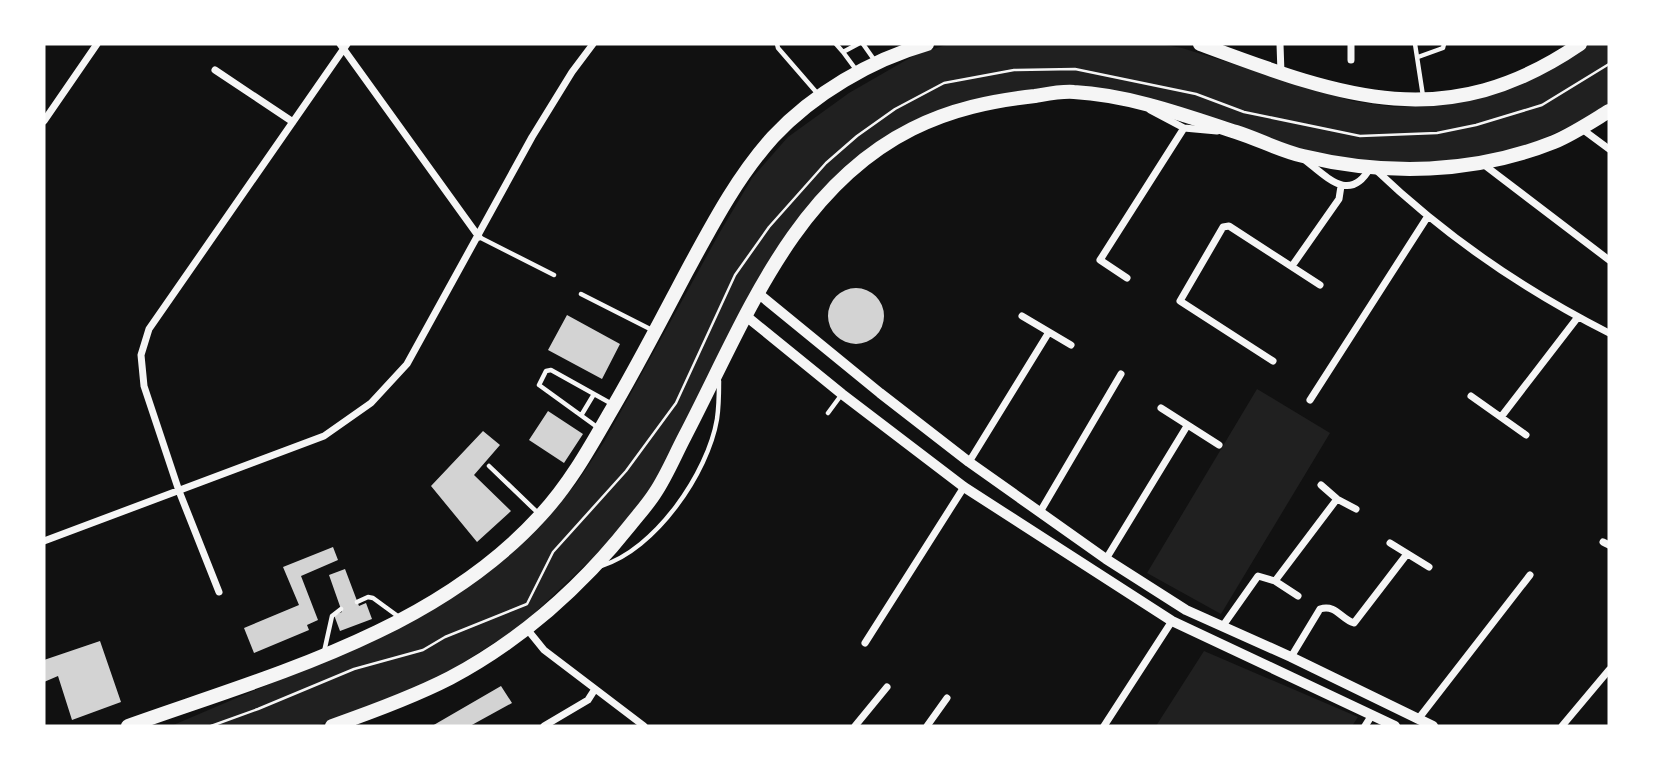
<svg xmlns="http://www.w3.org/2000/svg" width="1653" height="770" font-family="Montserrat,sans-serif">
<style>
.green{fill:#202020}
.building{fill:#d3d3d3}
.lines{fill:none;stroke-linecap:round;stroke-linejoin:round}
.path{stroke:#f5f5f5;stroke-width:2.5}
.service{stroke:#f5f5f5;stroke-width:4.5}
.minor{stroke:#f5f5f5;stroke-width:7}
.tertiary{stroke:#f5f5f5;stroke-width:10}
.primary{stroke:#f5f5f5;stroke-width:14}
</style>
<rect width="100%" height="100%" fill="#111"/>
<!-- green -->
<path class="green" d="M949,44h211l22,4 170,53 42,6 47,-3 114,-37 35,-23h19v60l-32,19 -46,21 -49,14 -87,6 -81,-11 -173,-56 -142,-3 -41,9 -26,11 -49,25 -38,27 -32,35 -58,88 -106,203 -42,52 -85,81 -69,44 -43,21 -94,36h-145l221,-94 54,-31 60,-44 30,-28 40,-45 28,-42 116,-210 32,-54 36,-41 61,-44 66,-38z
M1257,389l73,44 -109,181 -74,-41z
M1204,651l154,66 -6,9h-196z"/>
<!-- building -->
<path class="building" d="M828 316a28 28 0 1 1 56 0a28 28 0 1 1-56 0Z
M567,315l53,29 -18,35 -54,-29z
M548,411l35,23 -19,29 -35,-23z
M483,431l17,14 -26,30 37,36 -34,31 -46,-56z
M333,547l5,13 -37,16 17,44 -11,5 2,5 -55,23 -10,-25 55,-23 -16,-38z
M345,569l14,37 7,-3 6,16 -32,12 -6,-16 8,-3 -13,-37z
M100,641l21,61 -49,18 -14,-44 -14,6v-22z
M501,686l11,17 -42,23h-38z"/>
<g class="lines">
<!-- path -->
<path class="path" d="M211,726l47,-17 96,-40 69,-19 22,-13 82,-33 26,-52 73,-81 50,-68 59,-128 34,-48 57,-64 31,-27 38,-27 49,-26 70,-13 61,-1 121,25 48,18 116,24 77,-3 39,-8 66,-20 67,-41"/>
<!-- service -->
<path class="service" d="M777,44l1,4 39,45
M836,44l7,8 15,-8
M863,44l12,17
M1415,44l8,52
M843,52l14,19
M1418,57l25,-9 1,-4
M479,237l75,38
M581,294l73,37
M828,413l14,-19
M582,414l12,-20
M597,427l-58,-42 7,-14 5,-1 61,34
M489,466l49,47
M601,566c54,-16 107,-93 116,-147 2,-13 2,-25 2,-38
M357,602l11,-5 5,1 26,19
M324,652l8,-36 9,-7"/>
<!-- minor -->
<path class="minor" d="M340,44l139,193
M1280,44l1,29
M1351,44v16
M215,70l78,52
M1150,110l34,18 33,3
M44,121l53,-77
M1582,129l27,20
M1305,160c23,18 45,43 65,8
M1483,164l126,96
M1375,169c68,65 149,121 234,164
M1292,266l47,-67 2,-13
M1127,278l-27,-18 84,-132
M1022,316l49,29
M1273,361l-93,-60 43,-74 6,-1 91,59
M1471,396l55,39
M1310,400l118,-184
M1161,408l58,37
M1501,417l77,-100
M969,462l80,-130
M1321,485l16,14 19,10
M1040,512l81,-138
M44,541l280,-105 47,-33 36,-39 125,-227 40,-65 21,-28
M1603,542l6,3
M1390,543l39,24
M1106,559l81,-133
M1275,581l62,-82
M219,592l-40,-101 -35,-105 -3,-31 8,-26 198,-285
M1222,627l36,-51 17,5 23,15
M527,629l17,21 100,76
M865,643l99,-156
M1291,657l29,-48c16,-5 21,10 34,14l53,-69
M1419,718l111,-143
M544,726l44,-26 7,-11
M855,726l32,-39
M927,726l20,-28
M1104,726l68,-105
M1365,726l7,-11
M1562,726l47,-56"/>
<!-- tertiary -->
<path class="tertiary" d="M759,294l121,99 89,69 137,97 80,51 105,47 142,69
M746,316l96,78 122,93 208,134 223,105"/>
<!-- primary -->
<path class="primary" d="M1200,44c140,52 244,93 380,0
M128,726c143,-51 306,-94 412,-210 28,-30 48,-65 68,-100 28,-47 53,-96 79,-145 25,-46 50,-94 86,-134 40,-43 98,-77 154,-93
M332,726c40,-14 81,-29 118,-48 70,-37 132,-92 181,-154 8,-10 17,-20 24,-31 12,-18 20,-38 30,-57 59,-113 107,-247 227,-307 40,-20 79,-28 123,-33 12,-2 26,-5 39,-4 55,3 110,23 162,40 22,7 45,19 67,24 83,20 171,18 251,-14 19,-8 37,-20 55,-31"/>
</g>
<!-- border -->
<rect width="1653" height="770" fill="none" stroke="#ffffff" stroke-width="91"/>
</svg>
